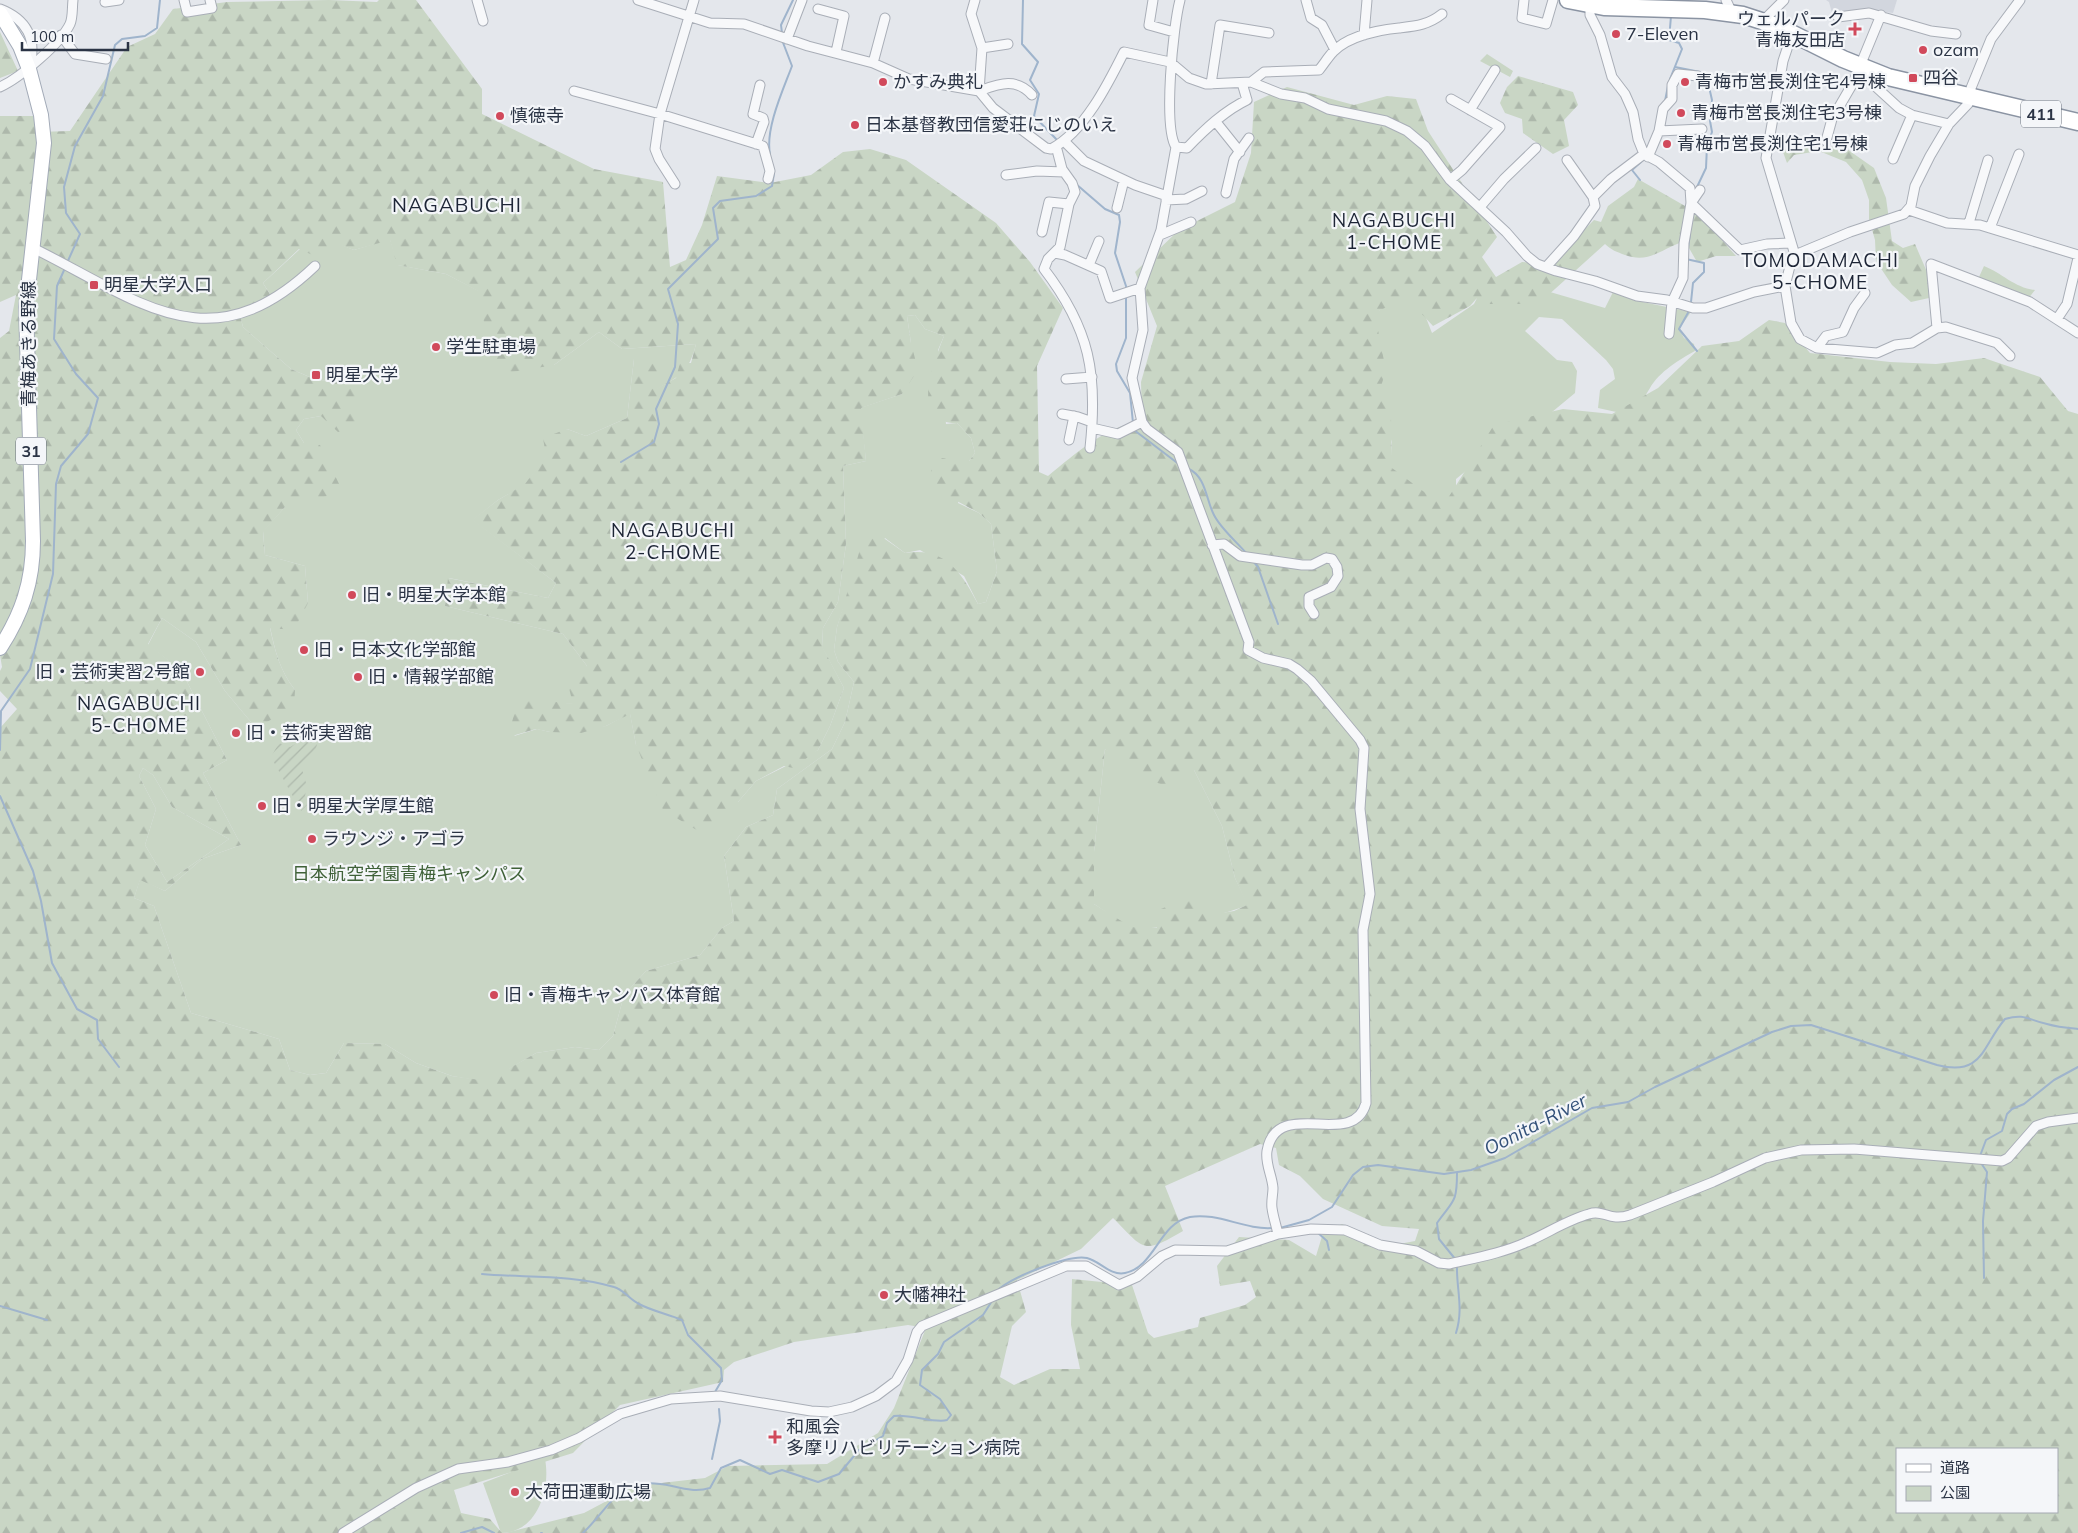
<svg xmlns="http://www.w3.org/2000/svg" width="2078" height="1533" font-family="Mulish,'Noto Sans JP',sans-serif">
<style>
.built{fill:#d2d6de}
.green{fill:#c9d6c5}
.forest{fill:url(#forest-firs);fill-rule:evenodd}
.garden{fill:url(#garden-furrows)}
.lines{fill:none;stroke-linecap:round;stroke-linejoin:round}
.stream{stroke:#9fb4cc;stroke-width:2}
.street-casing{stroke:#a9aeb7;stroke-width:11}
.primary-casing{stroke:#a3abb8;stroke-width:16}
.highway-casing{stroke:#8b94a3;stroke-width:19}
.street{stroke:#f7f8fa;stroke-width:9}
.primary{stroke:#fff;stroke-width:14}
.highway{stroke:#fff;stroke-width:16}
.poi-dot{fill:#d1495b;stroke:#f4f6f9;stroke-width:2}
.labels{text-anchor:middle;stroke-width:4.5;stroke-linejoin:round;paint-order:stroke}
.shield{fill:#f4f6f9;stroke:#676e7b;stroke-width:1}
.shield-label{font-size:16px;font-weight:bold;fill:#2b3445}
.poi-label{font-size:18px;fill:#2b3445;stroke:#f4f6f9;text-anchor:start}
.street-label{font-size:18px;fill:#2b3445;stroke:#f4f6f9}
.park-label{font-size:18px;fill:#3f6138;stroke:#f4f6f9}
.neighbourhood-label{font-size:19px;letter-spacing:1px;fill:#1d2536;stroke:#f4f6f9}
.water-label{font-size:19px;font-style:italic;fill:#34527a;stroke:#f4f6f9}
.quarter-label{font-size:20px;letter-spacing:1px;fill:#1d2536;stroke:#f4f6f9}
</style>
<defs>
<pattern id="forest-firs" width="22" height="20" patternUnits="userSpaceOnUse" patternTransform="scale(1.25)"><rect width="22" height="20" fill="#c9d6c5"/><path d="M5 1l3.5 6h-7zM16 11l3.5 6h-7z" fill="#adb8ab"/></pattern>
<pattern id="garden-furrows" width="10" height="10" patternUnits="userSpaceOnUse" patternTransform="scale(1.25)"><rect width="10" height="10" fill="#c9d6c5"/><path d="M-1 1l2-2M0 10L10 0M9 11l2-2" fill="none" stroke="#adb8ab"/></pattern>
</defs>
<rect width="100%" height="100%" fill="#e4e7ec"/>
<!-- built -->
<path class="built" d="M1826,0h71l-4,13 -21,-3 -40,3 -3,-11z"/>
<!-- green -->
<path class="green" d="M1487,54l26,17 -3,6 -30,-16z
M390,239l8,26 48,9 33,17 75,74 45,-33 23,17 74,-5c-7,29 -17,32 -42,47l-20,-32 -7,59 -41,18 -19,-7 -42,56 -27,15 -25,20 83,63 -8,15 -99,-20 -4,28 118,28 24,32 -14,38 -24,-1 -35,33 23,-7 13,3 56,-6 24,-13 6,32 102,57 18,-21 62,-31 12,-24 14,-38 -22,-41 1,-19 15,-26 8,-58 -3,-78 23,-5 -6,-53 42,-14 9,-51 -4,-27 8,-1 10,14 19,7 -6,14 8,74 11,-1 14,15 4,15 -6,8 -11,42 21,10 12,11 6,47 -11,31 -8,2 -14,-28 -44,-26 -15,3 -20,-15 -34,47 -14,42 -3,23 4,12 16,20 -9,40 -13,27 -55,40 -4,26 -27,12 -22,29 10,65 -12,7 -22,27 -54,16 -22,24 -11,41 -14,14 -24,-3 -39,6 -49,29 -35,-6 -36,-13 -31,-19 -41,-1 -18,30 -16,2 -20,-5 -11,-31 -88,-26 -37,-107 -20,-8 6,-19 25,12 37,-32 39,-14 -38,-72 24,-13 -46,-90 -33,-25 14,-27 34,24 29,49 31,37 39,-38c-15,-19 -20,-39 -25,-63l38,-24 -3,-37 -40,-11 -2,-24 22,-24 19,-64 -8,-13 8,-11 17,-3 35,-37 -37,2 -28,-12 -48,-42 -4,-16 31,-17 -7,-11 37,-34 34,-7 20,8z
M1984,266c18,7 31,22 51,24l-7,9 -49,-22z
M1404,290l15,10 13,33 42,-29 42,-2 34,-10 55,16 8,-16 20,8 58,12 -12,17 5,9 10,6 1,7c-15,8 -36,21 -45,37 -10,15 -4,14 -20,27l-32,-7 2,-18 15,-11 -2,-10 -7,-9 -44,-41 -23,-2 -14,14 32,29 15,2 5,9 -2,22 -35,29 -68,44 -16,13v12l-13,21 -53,-41 2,-29 -7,-18 -17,-104z
M1105,749l12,7 77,14 28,56 13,52 13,27c-22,9 -97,29 -118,22 -12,-5 -25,-16 -36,-23v-52z
M143,768l10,7 19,32 57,32 -62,43 -22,-37 11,-36 -17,-33z
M545,1459c6,30 -8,74 -44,74l-18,-50z"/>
<!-- forest -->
<path class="forest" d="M329,0l48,2 2,-2h37l66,89v25l112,55 69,13 7,85 16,-7 16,-35 15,-49 53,7 41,-8 32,-23 27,-3 36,11 90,63 34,39 33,46 -26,58 2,106 9,4c27,-22 59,-51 94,-55l-1,-39 16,-56 -22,-54 44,-42 56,-28 16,-49 3,-51 33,-15 67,18 33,-9 29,3 12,32 69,106 -15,20 14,20 26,-15 28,2 44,-44 7,2 7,-16 26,-19 4,-8 61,35 37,42h-20l-19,6 -12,-21c-23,7 -35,23 -60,14 -8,-3 -14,-5 -20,-11l-60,54 -25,6h-46l3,-6 -7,8 -37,20 -27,-29 -27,14 -2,14 9,46 -5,15 10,31 1,51 51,38 51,-81 69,-16 49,5 46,-26 44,-42 37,-5 30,-21 16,3 25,30 80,9 46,2 48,-6 56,19 28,34 10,3v1119h-1573l79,-20 51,-27 70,-8 23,-12 99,-2 51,-31 16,-25 32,-80 -18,-3 -114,17 -60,20 -10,8 -1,12 -103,23 -47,48 -119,37 7,23 29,6 12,14h-502v-805l17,-19 -17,-18v-20l2,-4 -2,-12v-317l9,-7 7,-36 -16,7v-186h33l4,16 33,-1 57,-84 28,-13 18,-25 54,-7zM390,240l7,25 49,9 32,17 16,84 60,-10 45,-33 23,17 74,-5 -5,19h-11l-4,15 -22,12 8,-31h-28l-7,59 -41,18 -19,-7 -24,9 3,18 -21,28 -27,16 -26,20 84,63 -8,15 -100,-20 -3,28 118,28 24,32 -21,10 7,28 -54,-7 -9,32 2,7 24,-7 14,3 31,1 25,-7 24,-12 6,31 27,65 37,22 38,-30 18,-21 28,-15 9,2 25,-18 12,-24 14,-38 -22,-42 1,-18 15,-26 8,-58 -3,-78 23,-5 -5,-53 41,-14 16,-24 -7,-27 -4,-27 8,-1 10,14 19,7c-10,26 -36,88 13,87l14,15 4,15 -6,8 -27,-3 -11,11v18l48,26 12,11 6,47 -11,31 -8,2c-16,-31 -33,-58 -73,-51l-30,-21 -11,4 -27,91 -3,23 4,12 16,20 -9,40 -13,27 -55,40 -4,26 -27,12 -22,29 10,65 -12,7 -22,27 -54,16 -22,24 -11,41 -14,14 -24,-3 -39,6 -49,28 -35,-5 -36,-13 -31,-19 -41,-1 -18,30 -16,2 -20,-5 -11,-31 -88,-26 -37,-107 -20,-8 6,-18 25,11 37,-32 39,-14 -38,-72 24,-13 -46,-90 -33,-26 14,-26 34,24 29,49 31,37 38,-21 1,-17c-15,-19 -20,-39 -25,-62l24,2 14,-27 -3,-37 -40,-11 -2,-23 22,-25 58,-15 -23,-47 -16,-2 -8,-13 8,-11 17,-3 17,16 22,-5 -4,-48 -37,2 -28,-12 -48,-42 -4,-16 32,-15 -8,-13 36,-34 18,8 17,-14 20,7zM1105,749l34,28 28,9 27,-16 28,56 13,52 12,27 -13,6 -19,3 -20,-19 -39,16 1,17 -26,-1 -37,-23v-52zM143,768l10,7 19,32 57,32 -62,43 -22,-37 11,-36 -17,-33zM1260,1144l16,4 3,17 21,11 23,23 59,27 37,3 -4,12 -26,5 -47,-22 -19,9 -7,23 -27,-16 -50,-3 -22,29 3,20 30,-5 6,16 -11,8 -45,13 -2,9 -44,11 -6,-5 -16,-48 -60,-6 -1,46 9,44h-30l-36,16 -14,-8 12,-51 14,-14 -9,-32 64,-31 32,-31c32,32 29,37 70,13l-18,-45zM1897,1449h160v63h-160z
M0,32l18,39 -18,7z
M1518,76l55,16 5,13 -14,15 5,26 -16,8 -30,-21 -1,-14 -17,-6 -5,-10 7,-16z
M1788,146l56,1 30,21 12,30 6,43 11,7 12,-4 12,28 2,26 -18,4 -19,-17 -16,-24 -1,-21 -6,-21v-19l-7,-20 -16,-18 -27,-11 -25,4 -7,8 -4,-11z"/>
<!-- garden -->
<path class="garden" d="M311,730l8,7 -4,15 -14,14 6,20 -3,15 3,4 -6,6 -30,-54 8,-14 11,4 17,-10v-5z"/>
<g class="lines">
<!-- stream -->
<path class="stream" d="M1023,0l-1,44 16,18 -8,18 9,14 -5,22 24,25
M782,33l-1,-8 12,-25
M1675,67l25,5 7,6 5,22 -2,21 2,11 -5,14 -1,22 -9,19
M1670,79l12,-30 -3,-6 -10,-3 2,-24
M1665,101l3,-15
M770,154c-5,-25 13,-64 22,-88l-10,-26
M1640,180l-8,-10 9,-8
M1076,184l29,25 14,6 1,7 -5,31 12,36
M1688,247l2,-13
M1686,259l18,4v9l-11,11 -2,19
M67,263l13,-29 -14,-21 -2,-26 11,-41 28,-50 12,-51 7,-6 23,-3 12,-8 3,-28
M1126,297v41l-10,26 1,7 13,22 3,30
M1689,311l-10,18 18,22
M1134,430l46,35
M621,462l33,-20 5,-18 -3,-15 19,-42 3,-43 -10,-35 50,-50 -5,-31 7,-7 36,-5 16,-10 2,-13
M1189,469c17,8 17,31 25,46 7,14 23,27 33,39
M1253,561l5,6 20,57
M0,750l1,-39 29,-42 23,-95 3,-90 5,-18 27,-32 10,-36 -22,-24 -22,-35 3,-53 8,-18
M0,796l33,75 8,30 11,62 25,46 20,11 1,19 21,28
M1980,1156l6,-16 16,-9 5,-17 5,-5 12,-5 30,-24 24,-13
M1981,1163l6,9 -4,49 1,57
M1280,1228l29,-8 23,-13 21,-32 10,-8 15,-2 66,9 27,-4 34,-12 87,-50 36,-6 27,-15 117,-55 19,-6 20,-1 126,40c46,12 45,-19 68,-46 20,-6 23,1 42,5 10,3 21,4 31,5
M1317,1232l10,9 2,9
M1456,1260l-17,-21 -2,-16c16,-23 20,-19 20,-50
M482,1274c42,4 89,0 132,13 9,2 16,13 25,17 13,7 29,10 43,16l6,15 33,33 1,12 -7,12
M996,1292c12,-14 73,-38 91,-34 13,3 23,18 38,15 30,-6 34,-50 65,-56 27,-5 55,13 82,11
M0,1306l47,14
M1456,1333c8,-25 0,-45 1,-69
M712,1459l8,-38 -1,-12
M461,1533l21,-6 12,6
M541,1533h1
M583,1533c33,-32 35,-59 89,-47 13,3 24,6 38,2l11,-20 19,-8 30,14 12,-4 36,12 21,-8 20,-24 24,-14 4,-13 7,-7c17,-2 42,8 53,4l4,-5 -11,-16 -20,-14 2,-15 16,-16 6,-12 39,-27 9,-14"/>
<defs>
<path id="street" d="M184,0l3,12 25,-4 -2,-8
M477,0l6,21
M638,0l72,23 34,1 64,22 65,17 36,16 70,12 14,17 53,40 5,1c33,-17 57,-65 73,-97l46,10 19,16 17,6 45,-2 13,-10 55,-2c5,-6 9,-13 14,-18 15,-16 46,-22 66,-24 17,-2 29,-3 43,-14
M975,0l-4,14 11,34 -3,43c20,-7 37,-14 53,4
M1153,0l-4,25 25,7
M1180,0c-7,26 -17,128 -4,147l-15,83 -21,58 3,42 -11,48 10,44 5,7 31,23 71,190 -1,8 15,8 26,6 8,5 14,12 49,59 4,8 -4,61 10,85 -7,36 3,173c-13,48 -89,-8 -99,48 -2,13 5,24 6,37 0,7 -2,13 -1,20 1,8 4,17 6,26
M1306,0l5,18 11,7 13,25
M1524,0l-2,18 24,6 7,-24
M1726,0l6,13
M105,2l14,-2
M1590,5v10l10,20 12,42 13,17 8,18 5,27 6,15 15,8 31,26 1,15 -7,40 -1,35 -11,24 -3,32
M0,9c26,10 38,30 29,58
M818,9l26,7 -8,36
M1838,17l31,-4 62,18 25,3
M1763,21l21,-21
M1792,34l-9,27 -17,97 29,97
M61,35l14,19 31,5
M1364,35l3,-35
M787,39l15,-39
M982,48l26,-4
M873,63l12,-45
M1877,73l-1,14 23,21 13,7 37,9
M1251,82l30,12 24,4 23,11 58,12 21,10 18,15 25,34 56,52 21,24 10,8 19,7 39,10 42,15 30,4 26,8h13l48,-16 31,-6 6,-24 4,-7 55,-23 54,-18 7,-8 4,-20 15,-30 19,-32 19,-20 3,-7v-9l20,-49 29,-39
M1211,84l9,-59 49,8
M0,87c20,-9 61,-44 70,-63 3,-7 2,-16 3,-24
M574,91l86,23 103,32 7,25 -2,8
M1470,110l25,-40
M1216,122l24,30
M1659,131l43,-2
M1064,141l20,20 51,24 32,11
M1826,141l6,-22 21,-36 28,-68
M756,144l8,-22 -1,-4 -10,-4 7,-29
M1056,146l6,23 10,14 3,9 -6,12 -9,43 -12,12 -4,10c46,60 54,105 46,179
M1176,147l11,1c18,-19 37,-37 60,-48l-5,-17
M1648,157l11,-26 4,-22 9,-10v-14l6,-11 20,2
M1893,159l19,-44
M1006,175l31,-4 27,1
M1450,180l12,-10 38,-43 -49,-28
M675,184l-16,-25 -4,-10 5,-35 34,-114
M1700,190l-9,13 49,47 27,-6 23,-1
M1226,193l8,-34 15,-21
M1593,197l18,-18 33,-25
M1166,200l20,-1 16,-8
M1480,207l24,-28 32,-31
M1117,208l7,-28
M1909,210l38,13 33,2 98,30
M1969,223l19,-63
M1990,228l29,-74
M1042,232l7,-30 20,2
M1160,235l31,-13
M31,247c108,53 178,120 284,19
M1055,253l10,2 36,16 9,27 30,-10
M1089,265l10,-24
M1547,266l27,-30 21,-30 -2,-9 -26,-37
M1785,286l6,37 9,16 17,9 60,5 18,-8 17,-2 25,-15 9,-1 51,16 13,13
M2057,319l10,-15 11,-46
M1937,328l-6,-64 99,38 48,31
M1817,348l9,-12 17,-4 11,-24 11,-15
M1066,379l26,-2
M1062,414l16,3 14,5
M1092,428l26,6 24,-12
M1069,440l5,-24
M1212,545l12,-1 16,12 62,9h10l14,-7 6,1 5,8 1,9 -7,11 -22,10v9l5,8
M343,1533l73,-45 42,-19 50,-7 43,-12 28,-12 41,-24 51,-15 49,-3 91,15 18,1 23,-5 24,-11 20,-15 12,-21 9,-28 5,-6 144,-60h20l33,19 18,-8 25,-21 13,-6 52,1 51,-17 33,-5 34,1 35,15 36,6 23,12 10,1c26,-6 54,-11 78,-22 21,-9 40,-22 62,-28 15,-5 20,8 41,1l83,-33 52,-24 36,-8 53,-1 148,12 6,-3 28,-32 12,-4 30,-4"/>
<path id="primary" d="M0,13l20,33 9,23 12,46 3,28 -18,164 7,234c0,41 -11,73 -33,107"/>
<path id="highway" d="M1568,0l36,7 101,3 38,5 34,11 66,33 45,18 190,45"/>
</defs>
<!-- street casing -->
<use href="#street" class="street-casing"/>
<!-- primary casing -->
<use href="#primary" class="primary-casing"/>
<!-- highway casing -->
<use href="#highway" class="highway-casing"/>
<!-- street -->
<use href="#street" class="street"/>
<!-- primary -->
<use href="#primary" class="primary"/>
<!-- highway -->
<use href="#highway" class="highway"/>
</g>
<!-- markers -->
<g class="poi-dot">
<path d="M1852.5 21.5h5v5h5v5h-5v5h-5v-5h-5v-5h5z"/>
<circle cx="1616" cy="34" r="5"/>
<circle cx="1923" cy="50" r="5"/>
<rect x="1908" y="73" width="10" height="10" rx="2.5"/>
<circle cx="883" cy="82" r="5"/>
<circle cx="1685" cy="82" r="5"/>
<circle cx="1681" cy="113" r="5"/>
<circle cx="500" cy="116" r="5"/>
<circle cx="855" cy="125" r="5"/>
<circle cx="1667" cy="144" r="5"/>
<rect x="89" y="280" width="10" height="10" rx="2.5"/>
<circle cx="436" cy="347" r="5"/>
<rect x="311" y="370" width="10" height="10" rx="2.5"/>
<circle cx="352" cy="595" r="5"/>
<circle cx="304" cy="650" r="5"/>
<circle cx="200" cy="672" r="5"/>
<circle cx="358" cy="677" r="5"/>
<circle cx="236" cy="733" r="5"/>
<circle cx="262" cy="806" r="5"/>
<circle cx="312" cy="839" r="5"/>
<circle cx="494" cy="995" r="5"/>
<circle cx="884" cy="1295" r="5"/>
<path d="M772.5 1429.5h5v5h5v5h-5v5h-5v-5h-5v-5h5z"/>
<circle cx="515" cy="1492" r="5"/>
</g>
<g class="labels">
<!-- shield labels -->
<g class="shield">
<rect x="2021" y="100.5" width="40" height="27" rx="4"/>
<rect x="16" y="437.5" width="30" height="27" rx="4"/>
</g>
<g class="shield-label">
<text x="2041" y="120">411</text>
<text x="31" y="457">31</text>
</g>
<!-- poi labels -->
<g class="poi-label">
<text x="1845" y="25" text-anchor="end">ウェルパーク<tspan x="1845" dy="21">青梅友田店</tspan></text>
<text x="1626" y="40">7-Eleven</text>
<text x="1933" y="56">ozam</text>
<text x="1923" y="84">四谷</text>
<text x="893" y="88">かすみ典礼</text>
<text x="1695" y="88">青梅市営長渕住宅4号棟</text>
<text x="1691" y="119">青梅市営長渕住宅3号棟</text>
<text x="510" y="122">慎徳寺</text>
<text x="865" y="131">日本基督教団信愛荘にじのいえ</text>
<text x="1677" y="150">青梅市営長渕住宅1号棟</text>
<text x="104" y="291">明星大学入口</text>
<text x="446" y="353">学生駐車場</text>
<text x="326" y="381">明星大学</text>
<text x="362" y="601">旧・明星大学本館</text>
<text x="314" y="656">旧・日本文化学部館</text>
<text x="190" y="678" text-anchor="end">旧・芸術実習2号館</text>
<text x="368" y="683">旧・情報学部館</text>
<text x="246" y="739">旧・芸術実習館</text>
<text x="272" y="812">旧・明星大学厚生館</text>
<text x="322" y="845">ラウンジ・アゴラ</text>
<text x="504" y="1001">旧・青梅キャンパス体育館</text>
<text x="894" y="1301">大幡神社</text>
<text x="786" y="1433">和風会<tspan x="786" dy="21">多摩リハビリテーション病院</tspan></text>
<text x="525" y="1498">大荷田運動広場</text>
</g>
<!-- street labels -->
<g class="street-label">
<text transform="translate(29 344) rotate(-90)" y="6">青梅あきる野線</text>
</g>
<!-- park labels -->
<g class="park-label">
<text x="409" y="880">日本航空学園青梅キャンパス</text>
</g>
<!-- neighbourhood labels -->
<g class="neighbourhood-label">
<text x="1394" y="227">NAGABUCHI<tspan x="1394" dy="22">1-CHOME</tspan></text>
<text x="1820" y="267">TOMODAMACHI<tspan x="1820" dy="22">5-CHOME</tspan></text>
<text x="673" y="537">NAGABUCHI<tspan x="673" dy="22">2-CHOME</tspan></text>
<text x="139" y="710">NAGABUCHI<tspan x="139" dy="22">5-CHOME</tspan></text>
</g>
<!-- water labels -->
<g class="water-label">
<text transform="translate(1535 1124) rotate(-27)" y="7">Oonita-River</text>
</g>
<!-- quarter labels -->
<g class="quarter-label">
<text x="457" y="212">NAGABUCHI</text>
</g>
</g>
<!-- legend -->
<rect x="1896" y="1448" width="162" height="65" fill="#f4f6f9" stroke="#a4a8b1"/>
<rect x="1906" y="1464" width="25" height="8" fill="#ffffff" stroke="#a4a8b1"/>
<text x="1940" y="1473" font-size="15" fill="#2b3445">道路</text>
<rect x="1906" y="1486" width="25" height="15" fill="#c9d6c5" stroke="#a4a8b1"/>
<text x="1940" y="1498" font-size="15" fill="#2b3445">公園</text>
<!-- scale -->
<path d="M22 42v8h106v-8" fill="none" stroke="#2b3445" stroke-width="2.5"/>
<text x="30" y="42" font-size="15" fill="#2b3445" stroke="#f4f6f9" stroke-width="4" paint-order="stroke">100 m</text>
</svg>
